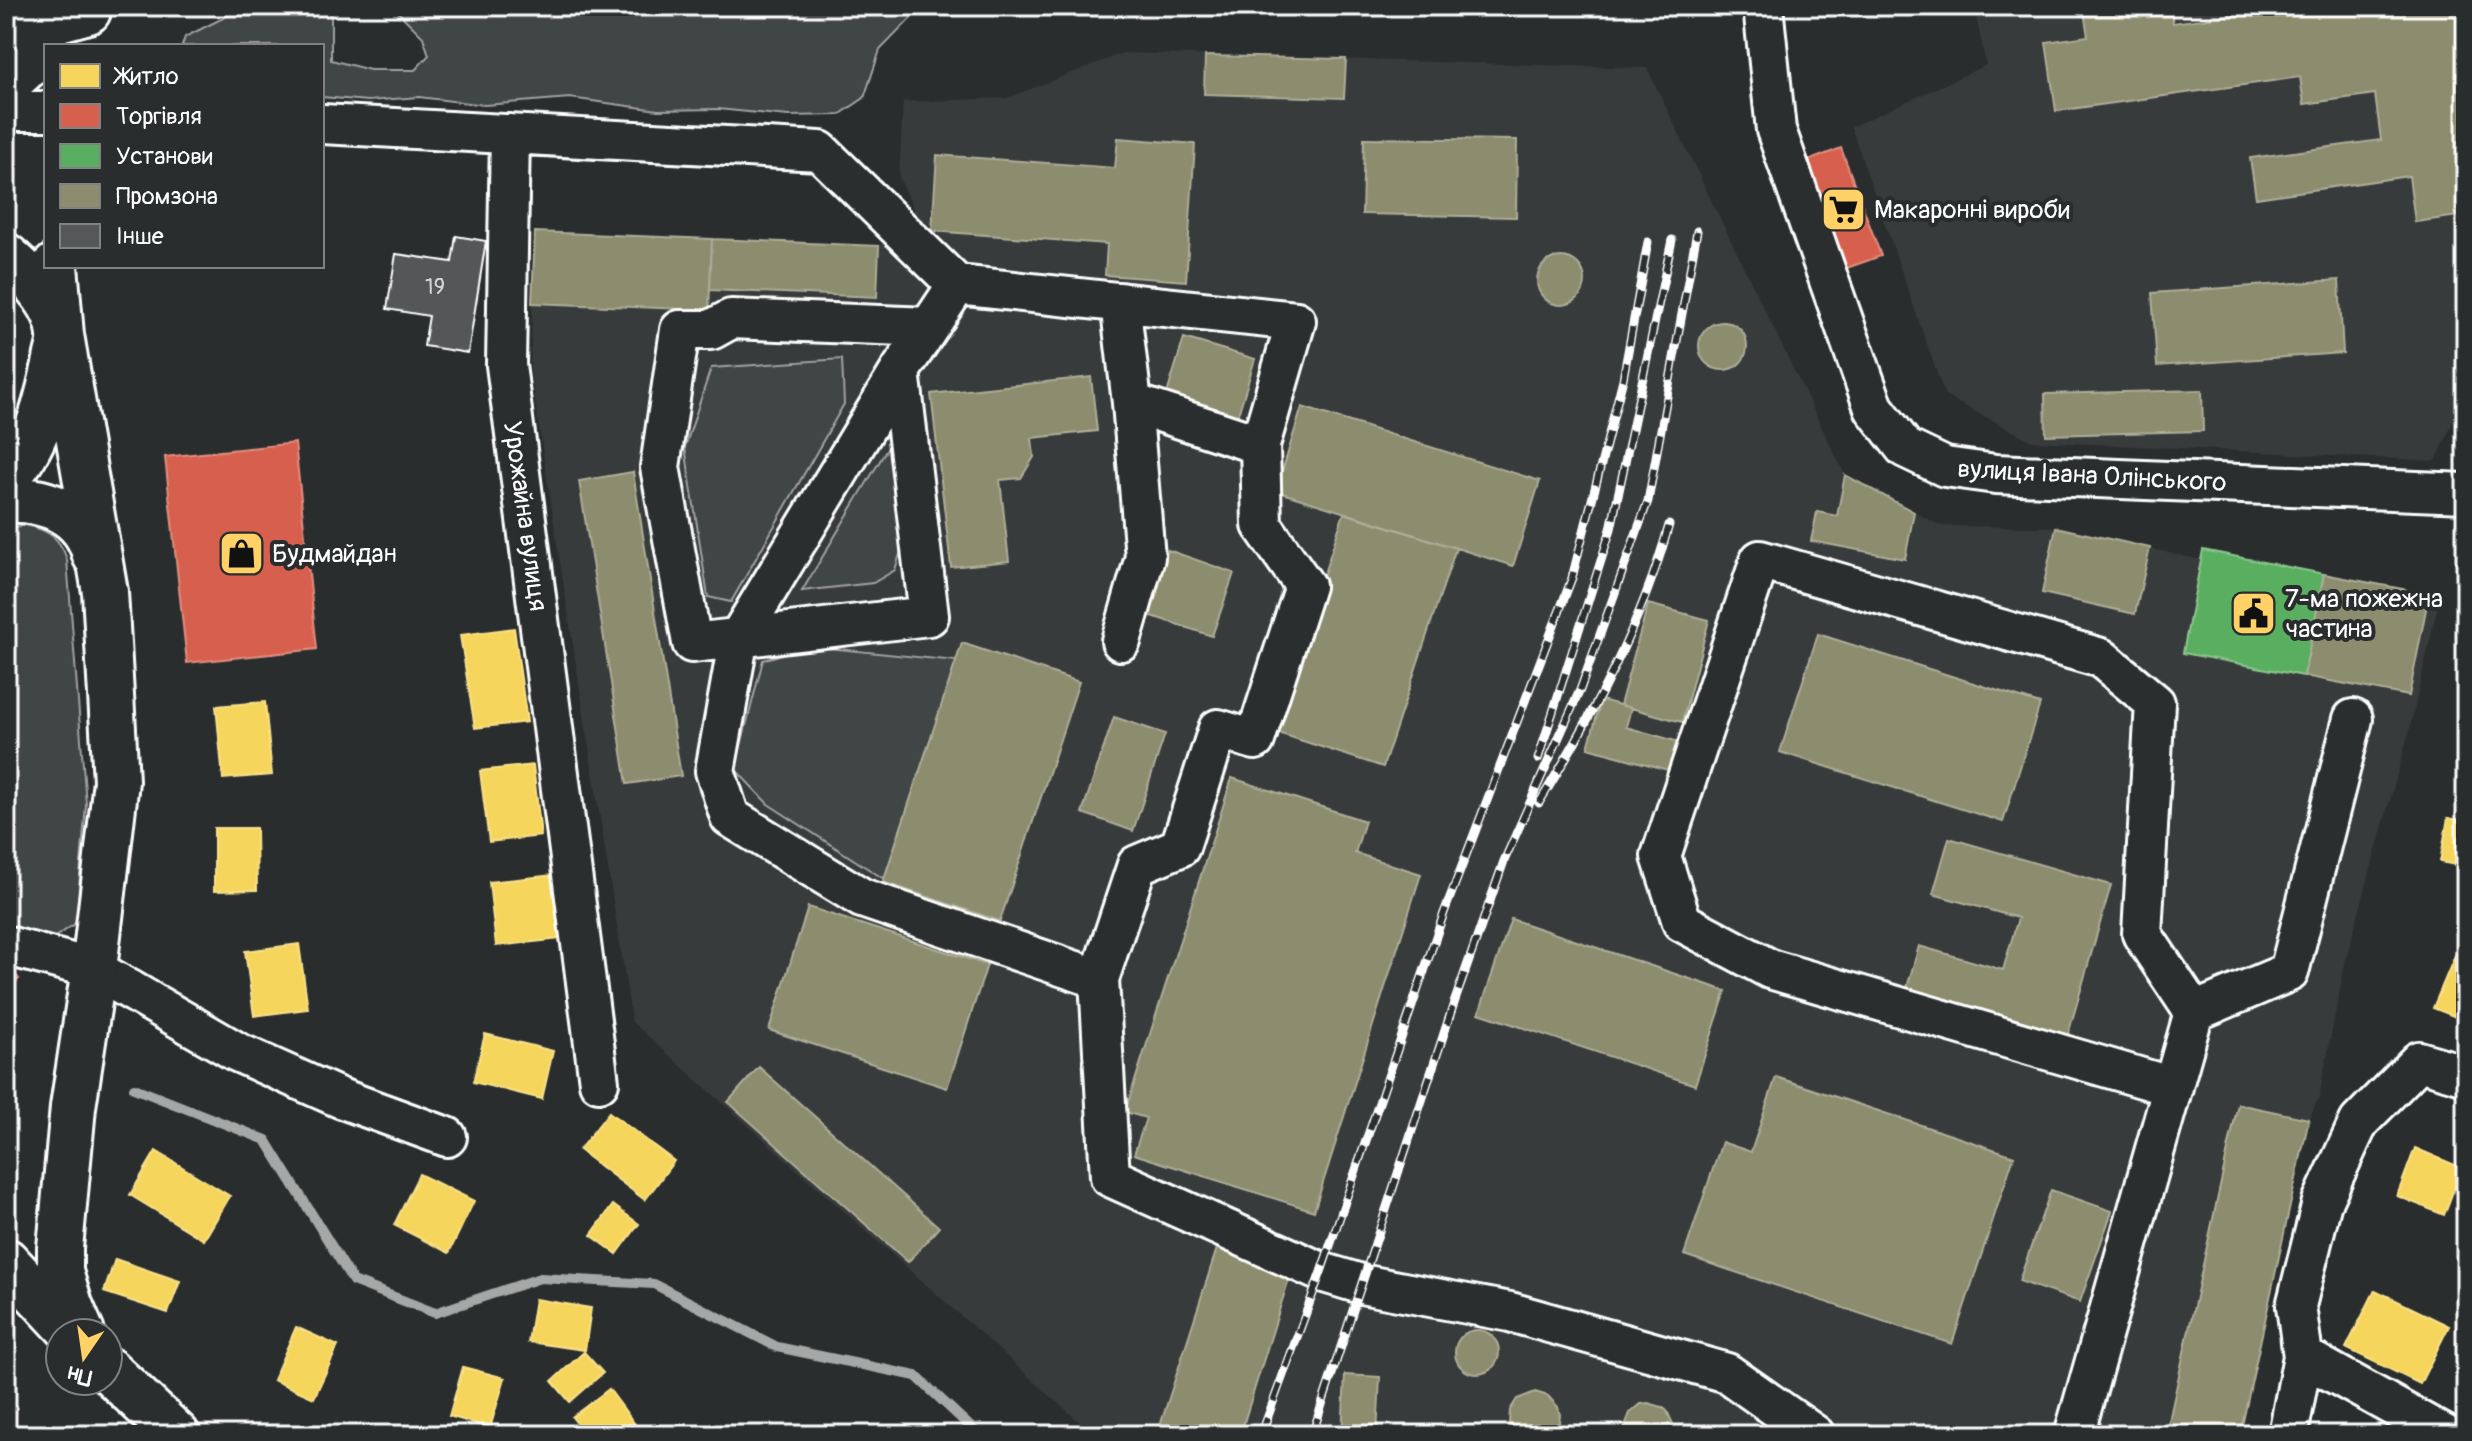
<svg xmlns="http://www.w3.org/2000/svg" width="2472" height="1441" font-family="Pangolin,sans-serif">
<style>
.built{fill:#373a3b}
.green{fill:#414445;stroke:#a0a2a2;stroke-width:2}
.homes{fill:#f6d55c;stroke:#f9e28d;stroke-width:2}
.shops{fill:#d6604d;stroke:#e29082;stroke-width:2}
.public{fill:#5aae61;stroke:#8cc690;stroke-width:2}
.industry{fill:#8c8c6e;stroke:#aeae9a;stroke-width:2}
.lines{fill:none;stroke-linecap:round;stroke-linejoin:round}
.stream{stroke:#a6a7a7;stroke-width:10}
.building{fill:#555758;stroke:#fff;stroke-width:2}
.minor-casing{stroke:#fff;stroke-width:44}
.major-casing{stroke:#fff;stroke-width:50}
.minor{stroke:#2a2d2e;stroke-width:38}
.major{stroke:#2a2d2e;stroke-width:44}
.rail-casing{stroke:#fff;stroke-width:9}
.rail{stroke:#2a2d2e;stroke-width:6;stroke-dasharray:18;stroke-linecap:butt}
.labels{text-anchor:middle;stroke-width:8;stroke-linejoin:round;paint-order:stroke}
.number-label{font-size:22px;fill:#d4d5d5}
.poi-label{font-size:26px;fill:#fff;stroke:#2a2d2e;text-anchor:start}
.street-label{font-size:26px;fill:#fff;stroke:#2a2d2e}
</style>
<rect width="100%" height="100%" fill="#2a2d2e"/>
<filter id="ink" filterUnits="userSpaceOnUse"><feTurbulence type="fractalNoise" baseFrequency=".0125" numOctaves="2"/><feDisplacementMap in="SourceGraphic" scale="16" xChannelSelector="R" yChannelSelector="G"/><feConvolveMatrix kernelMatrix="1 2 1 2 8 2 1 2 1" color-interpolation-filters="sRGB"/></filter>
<g filter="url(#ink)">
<!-- built -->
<path class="built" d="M1974,6h492v387l-30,68 -404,-20 -87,-45 -94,-269 135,-62z
M1123,53l524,15 198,407 96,51 115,1 145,33 -17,93 120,23 20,-102 116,22 -30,132 -64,231 -27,138 -10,22 -69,316h-1118l-4,-7 -14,7h-10l-462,-413 -102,-652 5,-138 344,14 35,-37 -15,-31 4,-76 104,-4z"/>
<!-- green -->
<path class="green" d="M247,6h84v54l39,10h45l14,-15 -6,-18 -31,-31h531l-43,44 -16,48 -25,17 -51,1 -70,-7 -60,1 -88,-12 -85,7 -66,-8 -51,4 -46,-4v-51h-140l3,-9z
M1179,6h272l-5,6 -260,1z
M842,359l2,45 -113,198 -23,-5 -23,-150 26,-79z
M893,439l11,102 -9,29 -22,13 -71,8z
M25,525c23,5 35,12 42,35l19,244 -10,119 -46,31 -24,-25v-400z
M808,646l149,15 -73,218 -116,-75 -33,-35 28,-109z"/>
<!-- homes -->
<path class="homes" d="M514,628l13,94 -52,6 -15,-93z
M265,702l7,73 -49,4 -7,-73z
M533,765l8,71 -52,6 -9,-71z
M2448,818l18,3v46l-26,-5z
M214,828h42l1,62 -43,1z
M553,875l7,64 -64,7 -7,-64z
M299,944l9,65 -54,7 -9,-65z
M2456,953l10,4v64l-33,-13z
M485,1034l68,17 -11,48 -69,-17z
M609,1112l65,49 -29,39 -66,-50z
M2415,1148l47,20 -18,47 -47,-19z
M156,1151l74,45 -26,44 -74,-45z
M419,1174l55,27 -25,52 -55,-28z
M613,1205l26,19 -22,30 -26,-19z
M115,1259l65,22 -12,32 -64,-21z
M2375,1290l74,36 -29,58 -74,-36z
M535,1299l56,9 -6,42 -57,-8z
M296,1327l42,19 -24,52 -41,-18z
M584,1352l19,21 -33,29 -18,-21z
M463,1367l42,11 -15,50 -41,-12z
M609,1389l31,42 -6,4h-48l-14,-18z"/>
<!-- shops -->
<path class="shops" d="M1841,148l40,108 -37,13 -39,-107z
M295,443l22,206 -130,14 -22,-206z
M8,967l11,12 -13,12v-22z"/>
<!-- public -->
<path class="public" d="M2203,550l121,24 -20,102 -121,-23z"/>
<!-- industry -->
<path class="industry" d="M2083,6h87l3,17 66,-9 -1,-8h228v209l-51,7 -6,-46 -153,22 -6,-40 131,-18 -6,-46 -71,10 -4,-27 -244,34 -10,-69 42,-6z
M1205,56l141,3 -2,39 -140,-4z
M1118,138l77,6 -9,137 -81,-6 2,-31 -175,-13 5,-76 178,13z
M1364,138l153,2 -1,77 -154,-3z
M535,232l177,7 -3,71 -177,-7z
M712,239l167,7 -2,51 -167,-7z
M1537 281a24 24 0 1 1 48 0a24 24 0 1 1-48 0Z
M2339,280l4,73 -186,13 -5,-73z
M1699 346a24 24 0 1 1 48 0a24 24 0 1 1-48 0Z
M1184,338l71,21 -18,59 -71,-21z
M1091,377l6,54 -65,7 2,19 -13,21 -21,2 9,81 -58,6 -20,-173z
M2202,390l1,41 -157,4 -1,-41z
M1302,407l238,74 -27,85 -237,-75z
M633,472l48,304 -54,8 -48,-303z
M1845,475l69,37 -9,47 -94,-18 6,-29 20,4z
M1344,513l112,35 -73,219 -111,-36z
M2056,527l94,21 -15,66 -93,-21z
M1168,550l66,23 -22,63 -66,-22z
M2324,574l105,20 -20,102 -105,-20z
M1648,604l61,16 -27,102 -62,-17z
M1818,634l222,70 -37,118 -223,-70z
M962,643l117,39 -79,239 -117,-39z
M1601,700l30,8 -5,19 60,17 -7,29 -91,-25z
M1114,717l51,17 -32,97 -51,-18z
M1232,778l133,43 -10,32 66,21 -107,337 -180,-57 12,-36 -21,-6z
M1949,838l162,47 -44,153 -161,-47 13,-45 84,24 15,-52 -85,-24z
M808,907l179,58 -40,123 -178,-58z
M1511,919l215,72 -31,94 -216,-72z
M759,1067l180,160 -31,35 -180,-160z
M1776,1077l238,79 -62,188 -268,-89 38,-113 29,10z
M2238,1104l71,15 -69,316h-74z
M2051,1190l61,21 -32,91 -61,-21z
M1219,1242l74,24 -53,169h-51l-29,-9z
M1455 1352a22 22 0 1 1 44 0a22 22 0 1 1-44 0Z
M1345,1375l35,2 -3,58h-35z
M1535,1392l13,4 10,11 2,8 -2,14 -4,6h-38l-7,-12 1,-13 7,-11z
M1648,1403l14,4 5,4 6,13 -2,11h-45l-1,-9 5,-13 11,-9z"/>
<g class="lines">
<!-- stream -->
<path class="stream" d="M134,1088l132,52 87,141 82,32 105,-35 114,6 123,63 139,29 63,59"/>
</g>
<!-- building -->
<path class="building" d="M456,236l30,5 -18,112 -44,-7 5,-30 -42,-7 9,-55 56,8z"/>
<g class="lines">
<defs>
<path id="minor" d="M1763,6l13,124 98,278 31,40 40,19 51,7 470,19
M6,111h40
M322,124l498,27 137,134 339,36 -36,124 -128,-42 -12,-101
M510,134l-4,231 93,717
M929,327l-198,-8 -20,11h-31l-20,137 32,176 237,-27 -29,-245 57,-86
M900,371l-161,266 -24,134 15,46 132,81 237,81 11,198 211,95 40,12 149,28 217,61 88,62
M1121,641l24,-84 -13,-154
M6,948l2,-2 86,23 143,83 103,46 107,39
M1099,979l38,-114 43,-18 38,-118 37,11 50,-154 -43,-61 -2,-80
M2194,1012l95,-40 64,-253
M2303,1356l142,79
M2074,1435l120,-423 -52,-78 13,-231 -54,-45 -341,-98 -99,296 21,66 88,47 403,118
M2288,1435l15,-79 -7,-50 26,-104 37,-80 60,-61 47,14"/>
<path id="major" d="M6,30l31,-5 51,-14
M6,85l40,-36
M6,256c21,18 53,49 54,80 1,7 -3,17 -4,24 -9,42 -19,87 -50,118
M55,266l6,69 44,257 11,189 -22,188 -21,138 -13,141v24l10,33 12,28
M6,500c39,-2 79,13 89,55
M6,1261l67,72
M108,1370l69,65"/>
</defs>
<!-- minor casing -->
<use href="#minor" class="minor-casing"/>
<!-- major casing -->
<use href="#major" class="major-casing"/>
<!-- minor -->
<use href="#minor" class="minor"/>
<!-- major -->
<use href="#major" class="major"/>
<defs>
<path id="rail" d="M1538,759l73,-230 61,-289
M1539,803c53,-86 103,-180 130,-278
M1261,1435l60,-163 123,-359 128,-335 51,-199 25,-137
M1312,1435l140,-426 52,-148 76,-171 68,-189 49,-270"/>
</defs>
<!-- rail casing -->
<use href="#rail" class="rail-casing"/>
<!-- rail -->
<use href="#rail" class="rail"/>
</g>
</g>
<!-- icons -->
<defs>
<symbol id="supermarket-square" viewBox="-11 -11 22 22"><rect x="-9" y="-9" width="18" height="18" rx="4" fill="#ffd166" stroke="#2a2d2e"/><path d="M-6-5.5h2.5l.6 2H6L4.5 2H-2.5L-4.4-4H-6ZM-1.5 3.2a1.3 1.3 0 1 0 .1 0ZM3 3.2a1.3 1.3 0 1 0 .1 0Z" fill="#111"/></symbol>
<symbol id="shop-square" viewBox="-11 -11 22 22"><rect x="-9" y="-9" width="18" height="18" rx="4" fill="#ffd166" stroke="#2a2d2e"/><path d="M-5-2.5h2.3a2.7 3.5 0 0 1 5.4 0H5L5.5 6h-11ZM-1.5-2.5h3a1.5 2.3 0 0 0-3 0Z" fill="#111"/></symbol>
<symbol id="civic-square" viewBox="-11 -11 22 22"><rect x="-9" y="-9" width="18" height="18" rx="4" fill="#ffd166" stroke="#2a2d2e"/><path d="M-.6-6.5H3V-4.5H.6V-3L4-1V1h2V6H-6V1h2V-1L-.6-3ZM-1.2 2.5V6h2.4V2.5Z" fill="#111"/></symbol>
</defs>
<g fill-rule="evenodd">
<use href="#supermarket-square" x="1818" y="184" width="51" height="51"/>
<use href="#shop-square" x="216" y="528" width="51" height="51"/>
<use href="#civic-square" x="2228" y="588" width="51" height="51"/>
</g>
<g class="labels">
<!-- number labels -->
<g class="number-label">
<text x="435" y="294">19</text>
</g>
<!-- poi labels -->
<g class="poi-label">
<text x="1874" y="218">Макаронні вироби</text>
<text x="272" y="562">Будмайдан</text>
<text x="2285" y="607">7-ма пожежна<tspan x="2285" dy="30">частина</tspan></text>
</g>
<!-- street labels -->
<g class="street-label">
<text transform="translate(2092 475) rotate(3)" y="9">вулиця Івана Олінського</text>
<text transform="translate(526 516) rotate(82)" y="9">Урожайна вулиця</text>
</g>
</g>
<!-- margin -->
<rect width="2472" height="1441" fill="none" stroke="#2a2d2e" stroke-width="32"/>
<rect x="16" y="16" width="2440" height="1409" fill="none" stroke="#fff" stroke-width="3" filter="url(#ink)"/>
<!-- legend -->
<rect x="44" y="44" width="280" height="224" fill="#2a2d2e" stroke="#7f8182" stroke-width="2"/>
<rect x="60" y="64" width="40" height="24" fill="#f6d55c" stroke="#7f8182" stroke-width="2"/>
<text x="116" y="84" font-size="24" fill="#ffffff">Житло</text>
<rect x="60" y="104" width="40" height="24" fill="#d6604d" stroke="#7f8182" stroke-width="2"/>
<text x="116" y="124" font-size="24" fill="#ffffff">Торгівля</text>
<rect x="60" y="144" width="40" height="24" fill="#5aae61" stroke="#7f8182" stroke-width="2"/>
<text x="116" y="164" font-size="24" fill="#ffffff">Установи</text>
<rect x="60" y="184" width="40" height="24" fill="#8c8c6e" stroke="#7f8182" stroke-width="2"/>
<text x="116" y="204" font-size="24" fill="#ffffff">Промзона</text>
<rect x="60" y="224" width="40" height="24" fill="#555758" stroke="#7f8182" stroke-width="2"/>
<text x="116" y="244" font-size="24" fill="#ffffff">Інше</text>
<!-- north arrow -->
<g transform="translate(84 1357) rotate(193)"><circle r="38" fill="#2a2d2e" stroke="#7f8182" stroke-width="2"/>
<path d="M0-6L14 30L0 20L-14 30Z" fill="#ffd166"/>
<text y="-12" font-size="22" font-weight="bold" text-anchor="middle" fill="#ffffff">Пн</text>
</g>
</svg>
